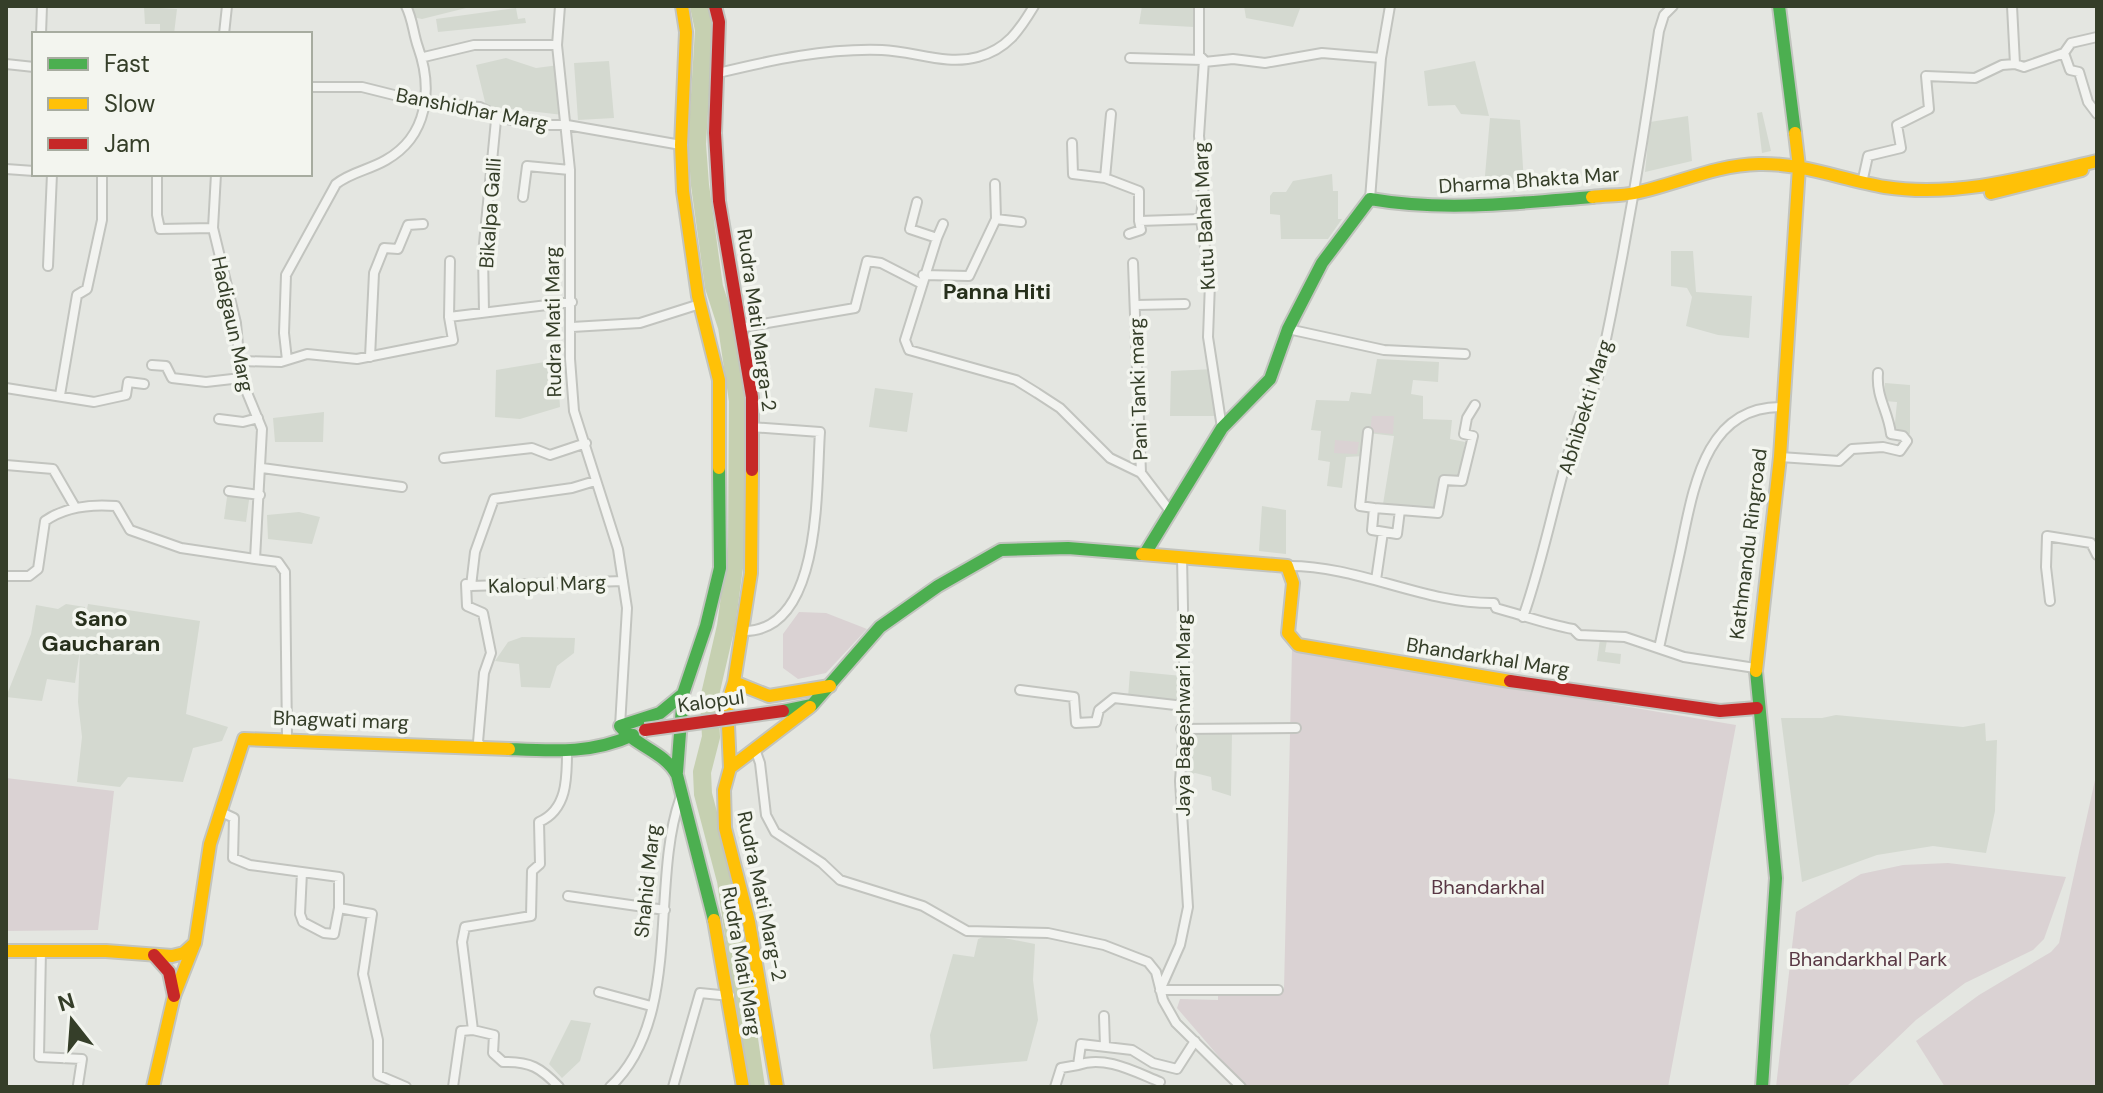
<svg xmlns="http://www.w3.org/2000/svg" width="2103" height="1093" font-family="'DM Sans',sans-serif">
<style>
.built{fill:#d4d9d0}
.green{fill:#dad2d3}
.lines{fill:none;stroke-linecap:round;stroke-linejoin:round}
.river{stroke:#c6d0b1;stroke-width:18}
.street-casing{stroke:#c2c4bf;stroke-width:12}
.fast-casing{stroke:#c2c4bf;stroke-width:16}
.slow-casing{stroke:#c2c4bf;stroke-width:16}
.jam-casing{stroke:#c2c4bf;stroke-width:16}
.street{stroke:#f2f3f0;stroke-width:8}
.fast{stroke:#4caf50;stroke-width:12}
.slow{stroke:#ffc107;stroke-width:12}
.jam{stroke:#c62828;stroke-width:12}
.jam-bridge-casing{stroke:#c2c4bf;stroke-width:16;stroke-linecap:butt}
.jam-bridge{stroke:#c62828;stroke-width:12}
.labels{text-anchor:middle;stroke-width:7;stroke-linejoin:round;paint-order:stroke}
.street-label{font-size:20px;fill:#353e29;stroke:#f3f5ef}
.park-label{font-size:20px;fill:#593744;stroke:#f3f5ef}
.neighbourhood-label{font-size:22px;font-weight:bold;fill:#262f1b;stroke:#f3f5ef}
</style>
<rect width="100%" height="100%" fill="#e4e6e1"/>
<!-- built -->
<path class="built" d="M407,6h67l-52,13 -10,-2z
M1142,6h55l-3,21 -55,-3z
M1244,6h57l-8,21 -47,-9z
M144,7l33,2 -3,25h-14v-10h-15z
M516,8l2,11 7,-1 1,5 -88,9 -2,-13z
M506,58l30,10 23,-3 4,50 -77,-9 -10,-41z
M609,61l5,57 -36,2 -4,-57z
M1475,61l14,55 -28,-2 -6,-9 -27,1 -4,-35z
M1762,112l9,39 -9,2 -5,-40z
M1688,116l4,45 -47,11 5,-50z
M1490,118l30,2 4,63 -40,4z
M1332,174l1,17h5v28h4l-14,20h-47l-1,-24 -10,-1v-18l3,-4h13l7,-11z
M1671,251h22l3,41 56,4 -3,42 -31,-3 -32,-9 6,-29 -5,-9 -16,-2z
M1377,359l62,3 -1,20 -25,-2 -2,14 12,2v23l29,1 -2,19 15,3 -5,35 -19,-2 -5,34 -53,-5 11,-68 -26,-3 -3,23 -19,1 -4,31 -15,-2 3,-24 -12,-2 3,-29 -10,-1 5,-30 33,1 2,-9 20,2z
M557,360l3,47 -40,12 -25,-2 1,-47z
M1215,369v47h-45l1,-45z
M1885,383l25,2v49l-16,-1 3,-31 -13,-1z
M875,388l38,5 -6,39 -38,-5z
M324,412l-1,30h-48l-2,-24z
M228,490l22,3 -4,29 -22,-3z
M1262,506l24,4v44l-27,-3z
M299,512l21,5 -8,27 -44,-5 -1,-24z
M66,604l19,3 -2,24 5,-27 112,17 -14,93 42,13 -6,14 -29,7 -10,34 -55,-5 -8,10 -43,-5 5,-45 -4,-35 2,-52 -5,33 -28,-4 -5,22 -36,-4 25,-63 5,-29 22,4z
M522,637l53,1 -1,15 -17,13 -7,22 -29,-1 -2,-23 -24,-3 13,-19z
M1600,639l7,1 -2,12 16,2 -1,10 -23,-3z
M1130,671l52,5 -2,28 -52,-6z
M1836,715l127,12 22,-4 1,18 11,-1 -2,71 -9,42 -53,-7 -56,9 -75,27 -21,-164h41z
M1232,733l-1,63 -19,-6 -1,-13 -16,-4 -12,4 1,-43z
M989,935l46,9 -2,36 5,40 -11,41 -94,8 -3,-34 23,-81 21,3 4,-18z
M571,1020l20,3 -11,38 -18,17 -13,-14z"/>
<!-- green -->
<path class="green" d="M1372,416h22l-1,18 -23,-2z
M1335,440l24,2 -2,12 -23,-1z
M799,612l27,1 41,16 -41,44 -28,6 -15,-11v-34z
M1292,650l444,75 -68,362h-423l-68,-79 3,-9 38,1v-5h57l9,-6z
M2097,771v316h-152l-29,-46 63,-46 72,-43 8,-9z
M6,778l108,13 -16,139 -92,1z
M1948,863l118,14 -22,62 -11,11 -68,33 -49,37 -70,67h-70l20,-175 65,-38 42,-9z"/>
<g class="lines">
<!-- river -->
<path class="river" d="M699,6l5,24 -7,114 3,41 14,102 13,40 11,74 -1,145 -11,80 -17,73 2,38 -9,35 1,22 23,87 30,206"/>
<defs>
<path id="street" d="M560,6l-3,39 13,125v189l4,52 44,138 9,59 -7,118
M1199,6v49l5,5 -5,76 5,47 -3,36 9,64 -2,54 14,91
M2012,6l3,58 9,3 40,-14 6,17 9,2 9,30 9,12
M41,34l1,-28
M224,34l3,-28
M2064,53l7,-10 26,-6
M424,57l50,-12h83
M1130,58l73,2
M1204,62l29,-3 32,4 57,-10 59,5
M6,64l28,3
M718,73c54,-13 108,-25 164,-23 32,1 64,16 96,7 29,-8 41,-26 56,-51
M310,87h52l64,16 54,4 22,11 35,7h30l114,20
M1072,143l1,31 32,4 34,13v30l62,-2
M6,169l28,2
M157,174v41l3,14 53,-1
M216,174l-3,54 23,95 5,55 21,51 -7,130 23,3 7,10 2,164
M1105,178l6,-64
M1862,183l6,-27 33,-8 -4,-23 32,-16 -3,-33 49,2 27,-13 13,-1
M995,184l1,35 25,3
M523,197l4,-31 43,4
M1370,199l11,-141 9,-52
M917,202l-7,27 27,9 -32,102 4,10 107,30 21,13 23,15 50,50 31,15 29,38
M1129,234l12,-4 -2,-9
M937,238l6,-14
M1133,263l8,210
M48,266l4,-92
M923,275l46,1 27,-57
M1136,305l49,-1
M484,312l-1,-58 13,-134 6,-2
M449,317l1,-56
M572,327l68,-4 60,-19
M739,328l116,-20 12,-47 14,2 39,20
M1288,329l96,21 81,4
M370,357l4,-84 10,-25 14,1 10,-24 15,-1
M287,360l-3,-27 2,-58 50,-91c15,-12 33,-14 50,-24 42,-24 47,-71 32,-113 -5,-14 -5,-27 -12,-41
M239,361l42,1 26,-8 50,5 96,-19 -4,-23 123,-15
M152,365l14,1 6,12 34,4 35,-4
M6,388l88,14 32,-7 2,-13 16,2
M60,395l17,-100 10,-6 15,-69v-46
M219,419l24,3 15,-4
M1368,432l-8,74 14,2
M1780,457l59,4 13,-12 31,-2 17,4 7,-10 -4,-5 -12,-2c-3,-24 -15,-36 -13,-61
M444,458l88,-10 18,7 36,-12
M6,465l47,4 22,38
M262,468l140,19
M229,491l31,4
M1374,508l26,2 -3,24 -25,-4z
M1400,510l38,3 6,-33 18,1 11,-45 -9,-2 3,-16 8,-13
M1182,556l3,155 -5,70 8,126 -8,38 -20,45h118
M1287,566c71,-1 137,38 207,37l2,5c26,7 50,16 77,21l6,6 46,2 59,20 71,11
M6,576h23l9,-7 7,-48c21,-15 46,-17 71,-15l14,24 51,18 74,11
M1376,580l7,-48
M471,586l152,-5
M2050,601l-4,-34 1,-31 44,7 6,12
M1523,617c23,-65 34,-133 56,-199 5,-15 17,-29 20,-45 24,-113 44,-228 60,-342l5,-16 9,-9
M741,631c82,4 75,-144 79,-199l-69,-5
M1659,648c7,-32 14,-64 21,-96 13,-61 24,-148 104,-145
M1020,690l54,7 2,26 20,-1 3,-12 15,-12 70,8
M1181,729l115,-1
M483,748l-5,-6 6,-69 7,-20 -8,-40 -16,-7 -1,-22 5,2 4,-34 19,-53 78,-11 23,-7
M755,749l5,14 6,52 9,17 47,31 18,17 83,26 44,25 81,2 56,12 44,17 8,10 7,28 13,23 65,64
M219,811l15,7 -1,40 17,7 89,12v31l33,6 -9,60 15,66v35l28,12
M302,872l-2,42 3,8 21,11 10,1 5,-26
M568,896l97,14
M41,950l-2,107 43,2 -4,26
M599,992l52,14
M1104,1016l1,30
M1078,1065c27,-10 57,7 82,17
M453,1087l8,-56 12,-1
M559,1087c-18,-19 -29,-26 -56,-25l-10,-9 1,-18 -21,-5 -11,-88 3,-15 66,-11 1,-45 8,-7 -1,-42c28,-12 28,-43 28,-70
M610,1087c73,-68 40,-202 70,-288
M673,1087l27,-94 30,3
M1055,1087l6,-19 17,-3 3,-21 51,6 21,13 24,6 18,-28"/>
<path id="fast" d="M1779,6l16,127
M1146,552l76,-124 48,-49 18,-50 34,-66 48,-64c75,13 147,4 222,-2
M1756,671l20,207 -14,209
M783,711l29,-6 68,-78 58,-41 63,-36 67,-2 74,6
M509,749c44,2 83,5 124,-14
M677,772l6,-78
M714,920l-37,-145c-13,-24 -41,-28 -57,-49l40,-13 23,-19 23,-68 14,-58 -1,-100"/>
<path id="slow" d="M682,6l4,26 -5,113 2,46 15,105 21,84v88
M1991,193l91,-23
M1592,197c14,-2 29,-1 43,-4 43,-9 79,-28 124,-29 44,-1 84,16 126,23 71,11 144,-10 212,-26
M752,470l-1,103 -17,109 35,14 61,-10
M1142,554l145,12 6,17 -5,50 10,12 212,36
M1756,671l24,-214 19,-290 -4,-34
M730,768l-3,-64 7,-22
M714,920l29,167
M6,951h100l66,5 12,-3 11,-10 15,-99 34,-105 265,10
M153,1087l21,-91 20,-51
M777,1087l-28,-165 -24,-94 -1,-38 6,-22 80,-61"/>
<path id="jam" d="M715,6l4,16 -4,111 4,68 33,196v73
M1510,681l210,30 37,-3
M154,955l15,17 5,24"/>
</defs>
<!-- street casing -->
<use href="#street" class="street-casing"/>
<!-- fast casing -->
<use href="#fast" class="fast-casing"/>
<!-- slow casing -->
<use href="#slow" class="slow-casing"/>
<!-- jam casing -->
<use href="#jam" class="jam-casing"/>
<!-- street -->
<use href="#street" class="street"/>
<!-- fast -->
<use href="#fast" class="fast"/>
<!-- slow -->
<use href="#slow" class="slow"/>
<!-- jam -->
<use href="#jam" class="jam"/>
<defs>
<path id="jam-bridge" d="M645,730l138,-19"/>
</defs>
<!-- jam-bridge casing -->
<use href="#jam-bridge" class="jam-bridge-casing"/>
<!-- jam-bridge -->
<use href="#jam-bridge" class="jam-bridge"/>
</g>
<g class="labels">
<!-- street labels -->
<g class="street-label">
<text transform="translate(472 109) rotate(11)" y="7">Banshidhar Marg</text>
<text transform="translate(1529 180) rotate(-4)" y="7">Dharma Bhakta Mar</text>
<text transform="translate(490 213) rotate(-86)" y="7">Bikalpa Galli</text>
<text transform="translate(1204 216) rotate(-93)" y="7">Kutu Bahal Marg</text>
<text transform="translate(757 320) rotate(82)" y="7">Rudra Mati Marga-2</text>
<text transform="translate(553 322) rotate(-91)" y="7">Rudra Mati Marg</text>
<text transform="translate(233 324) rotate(78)" y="7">Hadigaun Marg</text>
<text transform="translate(1138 389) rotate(-92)" y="7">Pani Tanki marg</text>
<text transform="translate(1585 407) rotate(-73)" y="7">Abhibekti Marg</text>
<text transform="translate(1748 544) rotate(-83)" y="7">Kathmandu Ringroad</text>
<text transform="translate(547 584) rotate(-2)" y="7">Kalopul Marg</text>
<text transform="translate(1488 657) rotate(9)" y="7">Bhandarkhal Marg</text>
<text transform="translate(711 701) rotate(-8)" y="7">Kalopul</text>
<text transform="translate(1183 715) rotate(-90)" y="7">Jaya Bageshwari Marg</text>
<text transform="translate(341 720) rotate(2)" y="7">Bhagwati marg</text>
<text transform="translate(647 881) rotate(-84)" y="7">Shahid Marg</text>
<text transform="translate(762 896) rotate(78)" y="7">Rudra Mati Marg-2</text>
<text transform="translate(742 961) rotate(80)" y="7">Rudra Mati Marg</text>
</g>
<!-- park labels -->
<g class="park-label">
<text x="1488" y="894">Bhandarkhal</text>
<text x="1868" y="966">Bhandarkhal Park</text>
</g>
<!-- neighbourhood labels -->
<g class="neighbourhood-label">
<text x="997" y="299">Panna Hiti</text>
<text x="101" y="626">Sano<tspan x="101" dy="25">Gaucharan</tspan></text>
</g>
</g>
<!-- border -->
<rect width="2103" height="1093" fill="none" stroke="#353e29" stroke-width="16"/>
<!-- legend -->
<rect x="32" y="32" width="280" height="144" fill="#f3f5ef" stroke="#a7aca0" stroke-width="2"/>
<rect x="48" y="58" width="40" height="12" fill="#4caf50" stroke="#a7aca0" stroke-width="2"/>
<text x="104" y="72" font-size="24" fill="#353e29">Fast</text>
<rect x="48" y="98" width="40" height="12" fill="#ffc107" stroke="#a7aca0" stroke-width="2"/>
<text x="104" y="112" font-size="24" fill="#353e29">Slow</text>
<rect x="48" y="138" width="40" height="12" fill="#c62828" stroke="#a7aca0" stroke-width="2"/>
<text x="104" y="152" font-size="24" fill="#353e29">Jam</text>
<!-- north arrow -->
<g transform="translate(72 1021) rotate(343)" stroke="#f3f5ef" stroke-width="6" paint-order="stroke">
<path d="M0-6L14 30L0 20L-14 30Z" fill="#353e29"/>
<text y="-12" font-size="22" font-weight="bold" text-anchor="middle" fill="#353e29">N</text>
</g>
</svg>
